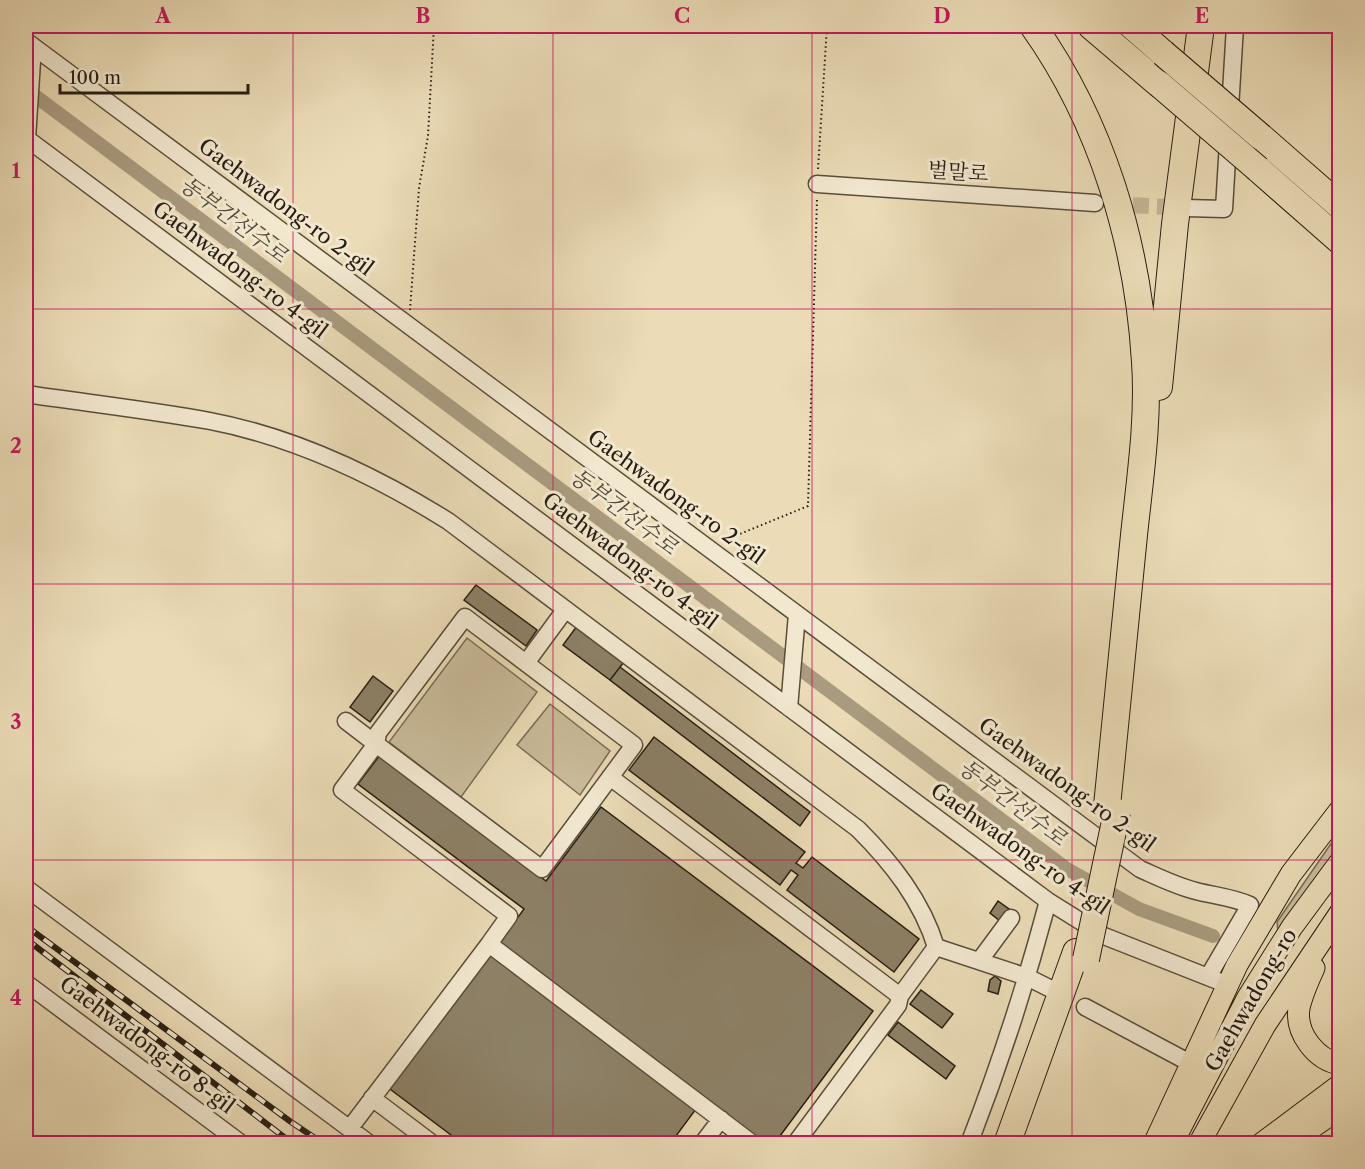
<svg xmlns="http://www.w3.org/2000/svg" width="1365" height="1169" font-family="'Libre Caslon Text','Noto Serif KR',serif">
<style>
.green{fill:#cabc9b;stroke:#796d56;stroke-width:1.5}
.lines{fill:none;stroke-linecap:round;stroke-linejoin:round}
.canal{stroke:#a99b7f;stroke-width:14}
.building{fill:#8d8167;stroke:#281e11;stroke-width:1.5}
.minor-tunnel{stroke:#c4b696;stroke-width:16;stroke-dasharray:16 8;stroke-linecap:butt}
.minor-casing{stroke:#594e3a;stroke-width:19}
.major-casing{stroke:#281e11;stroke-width:23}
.highway-casing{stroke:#281e11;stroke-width:28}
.path{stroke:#281e11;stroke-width:2;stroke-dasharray:1.5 3;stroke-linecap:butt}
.minor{stroke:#f2e8d0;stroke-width:16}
.major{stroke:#ebdcb7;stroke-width:21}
.highway{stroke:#ebdcb7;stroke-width:26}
.rail-casing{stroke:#281e11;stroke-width:6}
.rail{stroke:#f2e8d0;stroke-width:4;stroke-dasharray:11;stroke-linecap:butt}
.highway-bridge-casing{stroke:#281e11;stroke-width:28;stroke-linecap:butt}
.highway-bridge{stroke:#ebdcb7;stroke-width:26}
.grid{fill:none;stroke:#c2185b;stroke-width:1.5;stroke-opacity:0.55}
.labels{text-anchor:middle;stroke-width:6;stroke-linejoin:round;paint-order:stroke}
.street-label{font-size:21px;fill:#281e11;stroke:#f2e8d0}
.water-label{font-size:22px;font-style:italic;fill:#554a38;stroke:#f2e8d0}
.neatline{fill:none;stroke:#c2185b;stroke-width:2}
.grid-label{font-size:20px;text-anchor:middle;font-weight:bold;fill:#c2185b}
</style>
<rect width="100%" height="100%" fill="#ebdcb7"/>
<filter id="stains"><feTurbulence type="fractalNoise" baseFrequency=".00333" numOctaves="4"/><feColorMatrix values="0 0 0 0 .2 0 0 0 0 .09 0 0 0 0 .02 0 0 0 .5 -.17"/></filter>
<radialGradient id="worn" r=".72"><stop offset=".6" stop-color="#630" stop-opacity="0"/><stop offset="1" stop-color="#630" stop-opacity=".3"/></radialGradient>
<!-- green -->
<path class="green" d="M467,638l70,54 -76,105 -72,-55z
M550,704l60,47 -30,44 -63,-50z
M1339,832v19l-61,82 -1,-11z"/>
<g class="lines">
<!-- canal -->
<path class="canal" d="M26,89l1041,780 72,40 74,27"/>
</g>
<!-- building -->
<path class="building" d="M476,585l61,45 -11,16 -62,-46z
M577,626l47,36 -14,18 -47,-35z
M620,667l190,145 -10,14 -190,-146z
M373,676l20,15 -23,31 -20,-15z
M654,737l151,115 -9,11 7,5 9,-11 107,82 -25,33 -107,-82 11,-15 -7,-5 -11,15 -151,-115z
M380,755l166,126 55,-74 272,204 -99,133h-8l-266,-202 24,-33 -166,-125z
M998,901l11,8 -9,12 -10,-8z
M490,949l206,160 -26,35h-207l-73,-55z
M995,976l6,5 -3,13 -10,-3 2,-11z
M921,990l32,24 -11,14 -32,-24z
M898,1022l57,44 -9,13 -58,-44z"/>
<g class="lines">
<!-- minor-tunnel -->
<path class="minor-tunnel" d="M1109,204l77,4"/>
<defs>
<path id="minor" d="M26,41l1114,828c18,8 36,17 56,22 19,5 36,6 54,14l-42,72
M26,138l1022,763 56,35 114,45
M27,139l6,-93
M817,184l278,19
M1186,208l38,1 11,-183
M26,394c61,9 123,16 184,27 84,16 166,55 238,100l410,308c34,34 64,72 78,118
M526,663l39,-53
M789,708l8,-94
M346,721l30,23 2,-11 87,-116 169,128 -92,124 -166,-125 -34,46 167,126 -20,28 264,200
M610,777l290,219
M26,888l344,256
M980,960l31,-42
M26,983l216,161
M1085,1007l105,56
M372,1098l61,46
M350,1128l139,-184
M702,1144l19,-25
M795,1144l103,-139 2,-9 36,-49 91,30 24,12
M969,1144c31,-80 57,-160 79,-243"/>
<path id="major" d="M1314,968c-6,13 -12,26 -15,40 -4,25 17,52 41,56
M1154,1144l83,-179 54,-91 49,-64
M1172,1144l76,-147 44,-70 48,-65
M1199,1144l66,-119 75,-112
M1261,1144l79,-59
M1288,1144l52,-36"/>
<path id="highway" d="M1033,26c69,97 105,218 112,336 4,57 -5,116 -11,173 -9,90 -18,181 -27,271
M1091,26l68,58
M1132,26l31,27
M1261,137l79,69
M1258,169l82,72
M1159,387l16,-163 26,-198
M1007,1144l69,-192"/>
</defs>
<!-- minor casing -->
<use href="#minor" class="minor-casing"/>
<!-- major casing -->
<use href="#major" class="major-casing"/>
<!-- highway casing -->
<use href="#highway" class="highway-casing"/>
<!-- path -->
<path class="path" d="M818,169l9,-143
M410,310l9,-122 9,-52 6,-110
M725,543l5,-5 78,-32 9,-307"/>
<!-- minor -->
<use href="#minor" class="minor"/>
<!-- major -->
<use href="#major" class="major"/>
<!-- highway -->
<use href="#highway" class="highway"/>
<defs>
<path id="rail" d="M26,926l265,196 33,22
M26,939l267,205"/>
</defs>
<!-- rail casing -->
<use href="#rail" class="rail-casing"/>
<!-- rail -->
<use href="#rail" class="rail"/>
<defs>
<path id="highway-bridge" d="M1163,53l98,84
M1159,84l99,85
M1086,959l31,-147"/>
</defs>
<!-- highway-bridge casing -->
<use href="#highway-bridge" class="highway-bridge-casing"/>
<!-- highway-bridge -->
<use href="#highway-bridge" class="highway-bridge"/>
</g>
<!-- grid -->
<path class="grid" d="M293,26v1118M553,26v1118M812,26v1118M1072,26v1118M26,309h1314M26,584h1314M26,860h1314"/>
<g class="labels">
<!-- street labels -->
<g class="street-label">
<text transform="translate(958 172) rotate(4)" y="7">벌말로</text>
<text transform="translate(286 207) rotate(37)" y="7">Gaehwadong-ro 2-gil</text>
<text transform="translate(240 270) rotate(37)" y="7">Gaehwadong-ro 4-gil</text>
<text transform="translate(676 497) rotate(36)" y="7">Gaehwadong-ro 2-gil</text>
<text transform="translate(630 561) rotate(37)" y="7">Gaehwadong-ro 4-gil</text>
<text transform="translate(1067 785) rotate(36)" y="7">Gaehwadong-ro 2-gil</text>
<text transform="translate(1020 849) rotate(35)" y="7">Gaehwadong-ro 4-gil</text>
<text transform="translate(1251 1000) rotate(-60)" y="7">Gaehwadong-ro</text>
<text transform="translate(147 1045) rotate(37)" y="7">Gaehwadong-ro 8-gil</text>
</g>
<!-- water labels -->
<g class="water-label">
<text transform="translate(234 219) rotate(37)" y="8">동부간선수로</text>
<text transform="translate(624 511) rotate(37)" y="8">동부간선수로</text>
<text transform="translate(1013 802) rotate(37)" y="8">동부간선수로</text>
</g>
</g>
<!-- margin -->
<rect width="1365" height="1169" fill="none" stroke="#ebdcb7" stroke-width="66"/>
<!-- scale -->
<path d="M60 84v9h188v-9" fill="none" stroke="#281e11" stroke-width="3"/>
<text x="69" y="84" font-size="18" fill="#281e11" stroke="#f2e8d0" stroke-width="4.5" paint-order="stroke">100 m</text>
<rect x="33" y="33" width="1299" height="1103" class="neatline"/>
<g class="grid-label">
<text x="163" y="23">A</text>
<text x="423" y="23">B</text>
<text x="682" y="23">C</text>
<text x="942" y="23">D</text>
<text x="1202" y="23">E</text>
<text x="16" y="178">1</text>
<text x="16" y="453">2</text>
<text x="16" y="729">3</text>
<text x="16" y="1005">4</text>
</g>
<rect width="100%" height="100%" filter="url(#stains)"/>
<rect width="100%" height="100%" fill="url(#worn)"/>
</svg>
